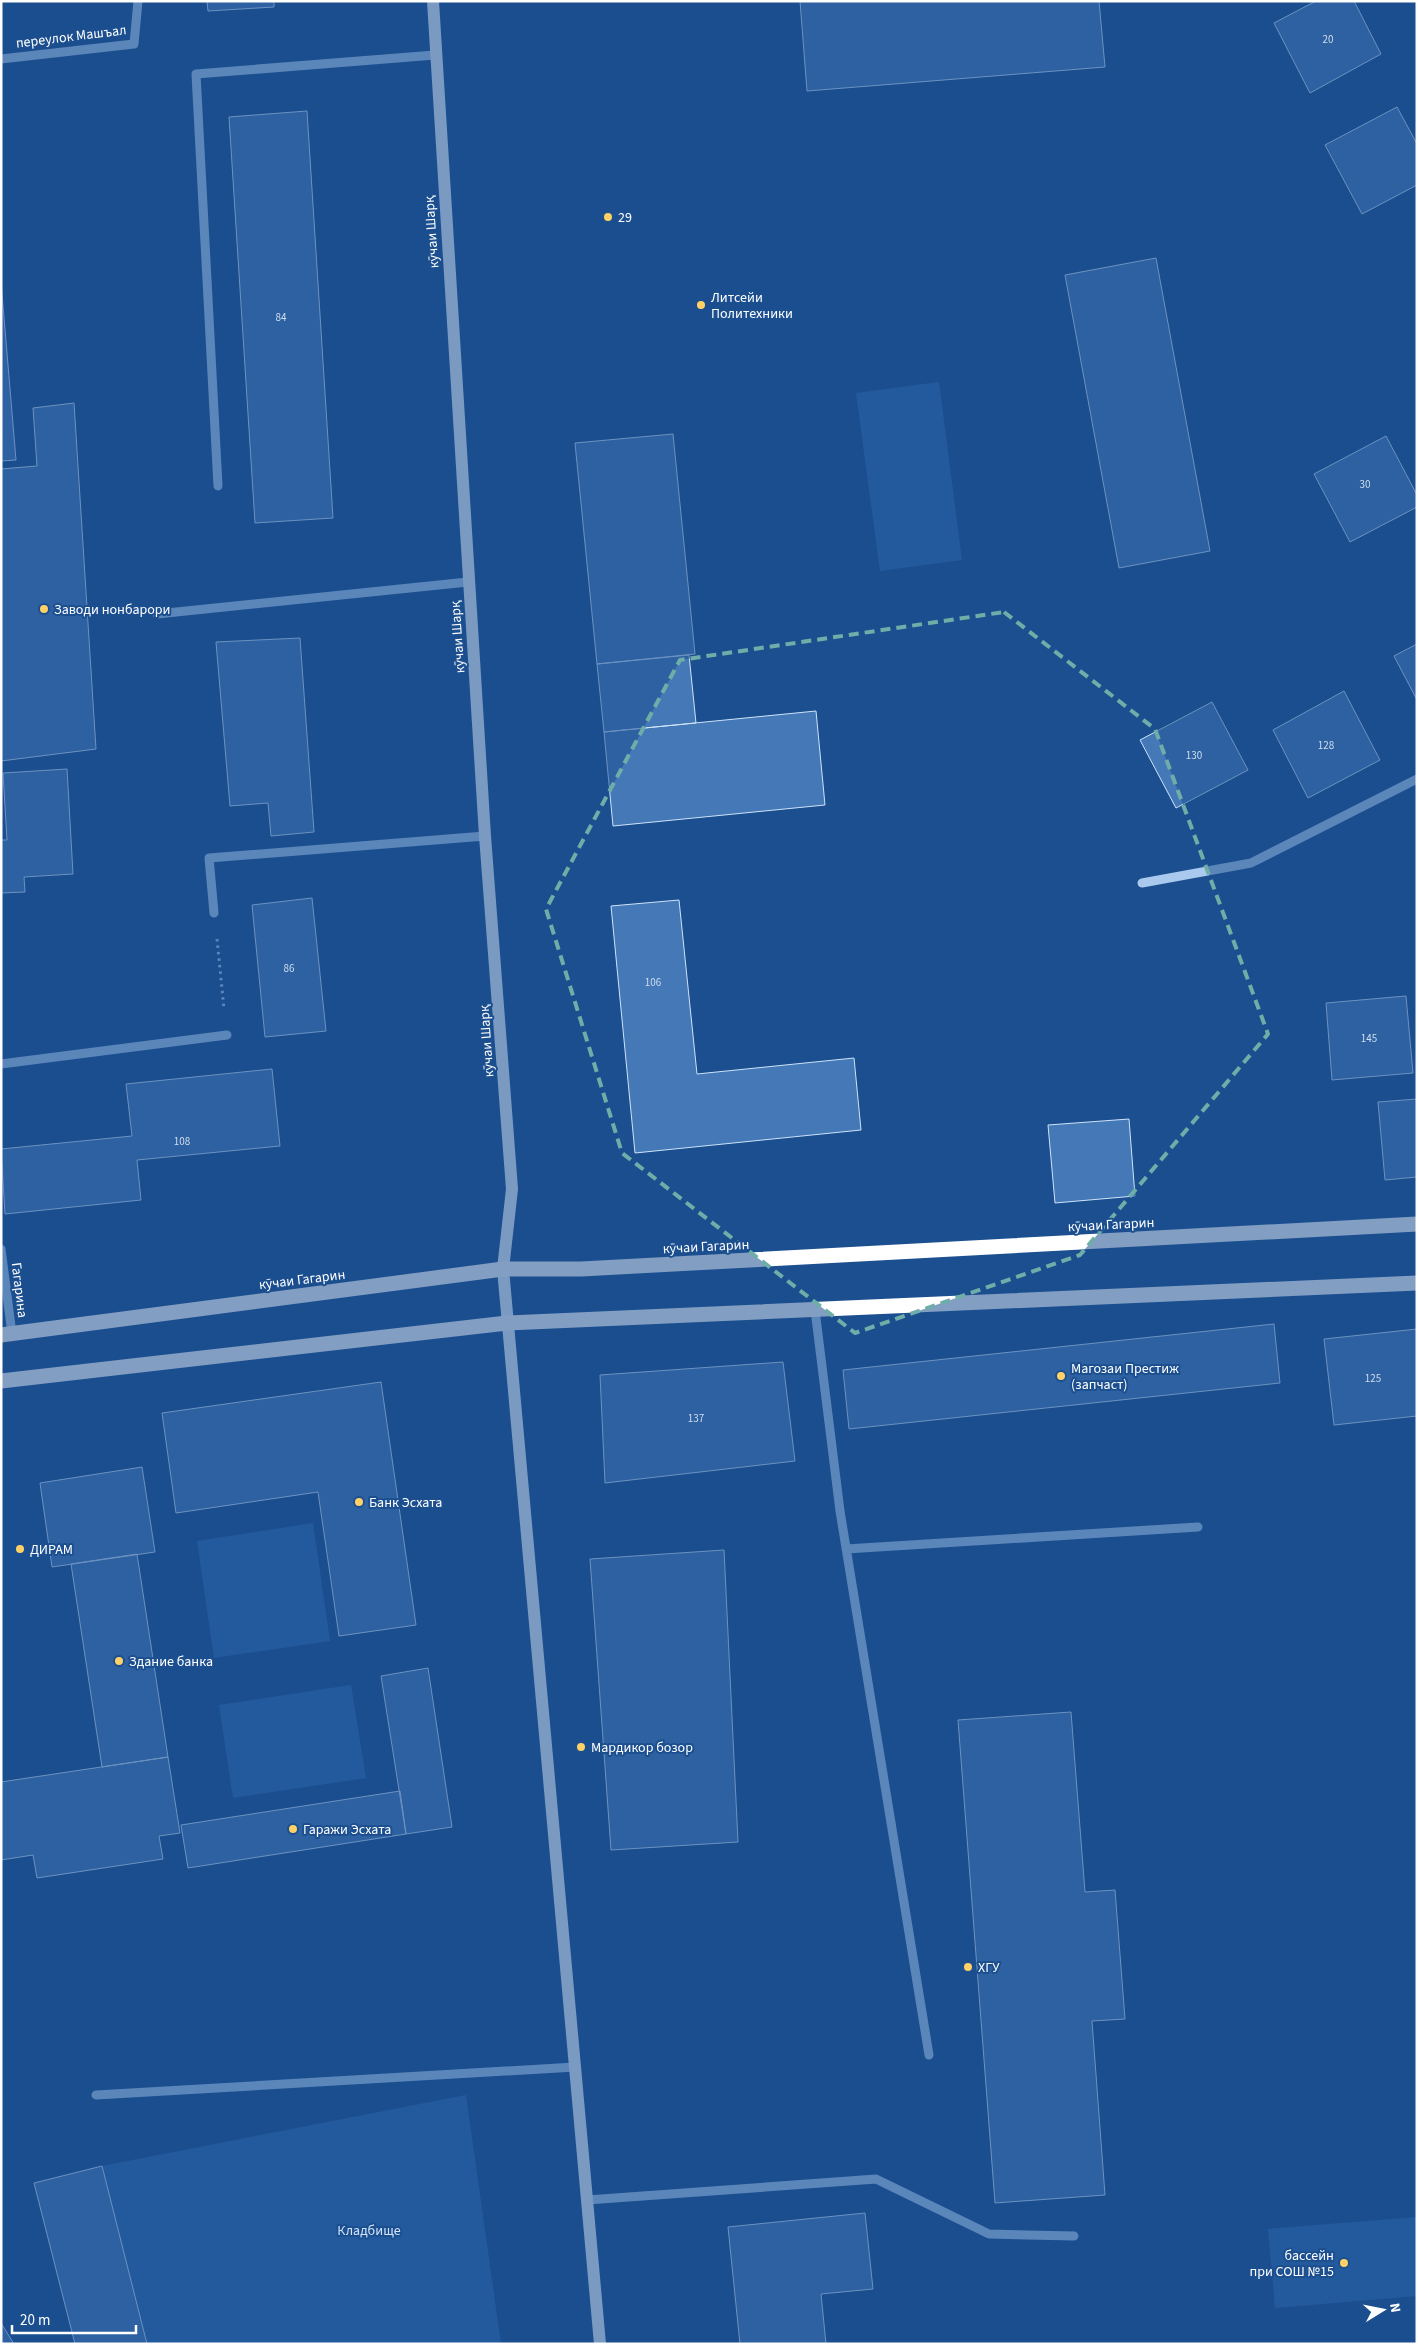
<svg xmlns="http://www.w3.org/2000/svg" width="1418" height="2345" font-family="'Source Sans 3',sans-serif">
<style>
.green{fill:#2e69ad}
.building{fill:#4478b7;stroke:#cfe3fa}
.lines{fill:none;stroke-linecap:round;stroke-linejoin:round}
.path{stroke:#a9c9ee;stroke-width:3;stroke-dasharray:2.5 4;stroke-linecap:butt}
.minor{stroke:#a9c9ee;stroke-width:9}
.major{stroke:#f0f6ff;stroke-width:12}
.highway{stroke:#fff;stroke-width:15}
.marked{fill:none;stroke:#6fada8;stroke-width:4;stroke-dasharray:10 6;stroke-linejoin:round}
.poi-dot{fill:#ffd166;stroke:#1b4f8f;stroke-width:2}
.labels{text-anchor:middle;stroke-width:4;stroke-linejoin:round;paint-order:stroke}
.number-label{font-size:11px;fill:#d0dded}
.street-label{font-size:14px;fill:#fff;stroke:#1b4f8f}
.poi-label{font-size:14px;fill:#fff;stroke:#1b4f8f;text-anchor:start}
.park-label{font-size:14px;fill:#cfe3fa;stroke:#1b4f8f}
</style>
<rect width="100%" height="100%" fill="#1b4f8f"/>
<!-- green -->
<path class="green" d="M939,382l23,178 -82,11 -24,-178z
M313,1523l17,118 -116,17 -17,-117z
M351,1685l15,93 -133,20 -14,-93z
M466,2095l35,249h-354l-45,-178z
M1417,2217v79l-142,12 -7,-79z"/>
<!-- building -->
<path class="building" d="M207,1h67v6l-66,4z
M800,1h299l6,66 -298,24z
M1316,1h38l27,53 -71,39 -36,-70z
M1397,107l20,37v41l-55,29 -37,-69z
M307,111l26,407 -78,5 -26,-406z
M1156,258l54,293 -91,17 -54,-293z
M1,282l15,178 -15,1z
M74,403l22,346 -95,12v-292l36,-3 -4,-58z
M673,434l22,220 -98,10 -22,-221z
M1386,436l31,59v12l-67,35 -36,-68z
M300,638l14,194 -43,4 -3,-33 -38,3 -14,-164z
M1417,644v56l-23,-44z
M689,655l7,68 -92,9 -7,-68z
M1344,691l36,69 -72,38 -35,-68z
M1212,702l36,68 -72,38 -36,-68z
M816,711l9,94 -212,21 -9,-94z
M67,769l6,105 -49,3 1,15 -24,1v-53h6l-4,-67z
M312,898l14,133 -61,6 -13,-132z
M679,900l18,174 157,-16 7,72 -226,23 -24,-247z
M1406,996l7,77 -81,7 -6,-77z
M272,1069l8,77 -143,14 4,40 -136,14 -4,-65 131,-13 -6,-52z
M1417,1099v78l-32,3 -7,-78z
M1129,1119l6,77 -80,7 -7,-78z
M1274,1324l6,59 -431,46 -6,-59z
M1417,1329v87l-83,9 -10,-86z
M783,1362l12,99 -190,22 -5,-108z
M381,1382l35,243 -77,11 -21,-144 -142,21 -14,-100z
M142,1467l13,85 -103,15 -12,-84z
M724,1550l14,292 -127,8 -21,-291z
M137,1554l31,203 -66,10 -31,-203z
M428,1668l24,159 -46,7 -25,-158z
M1071,1712l14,180 30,-2 10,129 -33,2 13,174 -110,8 -37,-483z
M168,1757l12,76 -21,3 4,23 -126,19 -4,-23 -32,5v-78z
M400,1791l6,43 -218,34 -7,-43z
M102,2166l45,178h-72l-41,-161z
M865,2213l8,76 -52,5 5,50h-86l-12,-117z
M1,2323l13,21h-13z"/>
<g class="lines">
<!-- path -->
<path class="path" d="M217,939l7,70"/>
<!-- minor -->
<path class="minor" d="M1,59l133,-15 4,-43
M218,486l-22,-412 239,-19
M157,614l311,-32
M1142,883l109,-20 166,-84
M214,913l-5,-55 276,-22
M1,1064l226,-29
M1,1249l11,85
M815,1310l25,201 89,544
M846,1549l352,-22
M96,2095l479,-28
M587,2200l289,-21 113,55 85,2"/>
<!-- major -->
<path class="major" d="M433,1l52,835 27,353 -9,80 97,1075"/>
<!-- highway -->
<path class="highway" d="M1,1335l502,-66h78l836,-45
M1,1381l506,-58 910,-40"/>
</g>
<!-- marked area -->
<path d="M0 0H1418V2345H0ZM1004,612l151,117 113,305 -188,221 -225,78 -233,-180 -76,-244 134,-249z" fill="#1b4f8f" fill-opacity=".55" fill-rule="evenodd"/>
<path class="marked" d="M1004,612l151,117 113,305 -188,221 -225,78 -233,-180 -76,-244 134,-249z"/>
<!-- markers -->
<g class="poi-dot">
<circle cx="608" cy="217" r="5"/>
<circle cx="701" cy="305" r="5"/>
<circle cx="44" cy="609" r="5"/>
<circle cx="1061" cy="1376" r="5"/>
<circle cx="359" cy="1502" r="5"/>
<circle cx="20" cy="1549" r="5"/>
<circle cx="119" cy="1661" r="5"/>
<circle cx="581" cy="1747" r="5"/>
<circle cx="293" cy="1829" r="5"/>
<circle cx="968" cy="1967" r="5"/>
<circle cx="1344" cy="2263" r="5"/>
</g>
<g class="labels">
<!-- number labels -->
<g class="number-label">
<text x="1328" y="43">20</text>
<text x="281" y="321">84</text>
<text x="1365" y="488">30</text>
<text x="1326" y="749">128</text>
<text x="1194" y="759">130</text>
<text x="289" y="972">86</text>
<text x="653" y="986">106</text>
<text x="1369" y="1042">145</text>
<text x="182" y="1145">108</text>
<text x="1373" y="1382">125</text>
<text x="696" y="1422">137</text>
</g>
<!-- street labels -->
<g class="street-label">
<text transform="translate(71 36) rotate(-7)" y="5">переулок Машъал</text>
<text transform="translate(431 232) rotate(-94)" y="5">кӯчаи Шарқ</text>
<text transform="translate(457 637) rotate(-94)" y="5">кӯчаи Шарқ</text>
<text transform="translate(486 1041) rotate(-94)" y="5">кӯчаи Шарқ</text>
<text transform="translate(1111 1224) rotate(-3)" y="5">кӯчаи Гагарин</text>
<text transform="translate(706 1246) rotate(-3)" y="5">кӯчаи Гагарин</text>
<text transform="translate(302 1279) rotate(-7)" y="5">кӯчаи Гагарин</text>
<text transform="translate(20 1290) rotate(83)" y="5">Гагарина</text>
</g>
<!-- poi labels -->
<g class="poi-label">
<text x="618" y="222">29</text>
<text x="711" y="302">Литсейи<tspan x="711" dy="16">Политехники</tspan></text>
<text x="54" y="614">Заводи нонбарори</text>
<text x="1071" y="1373">Магозаи Престиж<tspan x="1071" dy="16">(запчаст)</tspan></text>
<text x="369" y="1507">Банк Эсхата</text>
<text x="30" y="1554">ДИРАМ</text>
<text x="129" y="1666">Здание банка</text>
<text x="591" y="1752">Мардикор бозор</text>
<text x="303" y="1834">Гаражи Эсхата</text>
<text x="978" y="1972">ХГУ</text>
<text x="1334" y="2260" text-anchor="end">бассейн<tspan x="1334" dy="16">при СОШ №15</tspan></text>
</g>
<!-- park labels -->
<g class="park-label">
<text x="369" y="2235">Кладбище</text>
</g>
</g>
<!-- border -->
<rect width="1418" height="2345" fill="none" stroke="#ffffff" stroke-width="5"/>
<!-- north arrow -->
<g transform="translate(1383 2310) rotate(80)" stroke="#1b4f8f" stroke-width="4" paint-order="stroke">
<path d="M0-4L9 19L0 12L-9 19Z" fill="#ffffff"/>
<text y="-8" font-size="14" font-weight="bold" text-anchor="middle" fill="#ffffff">N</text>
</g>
<!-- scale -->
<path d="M12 2325v8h124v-8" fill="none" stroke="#ffffff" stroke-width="2.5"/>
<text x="20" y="2325" font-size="15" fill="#ffffff" stroke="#1b4f8f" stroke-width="4" paint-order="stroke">20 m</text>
</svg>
